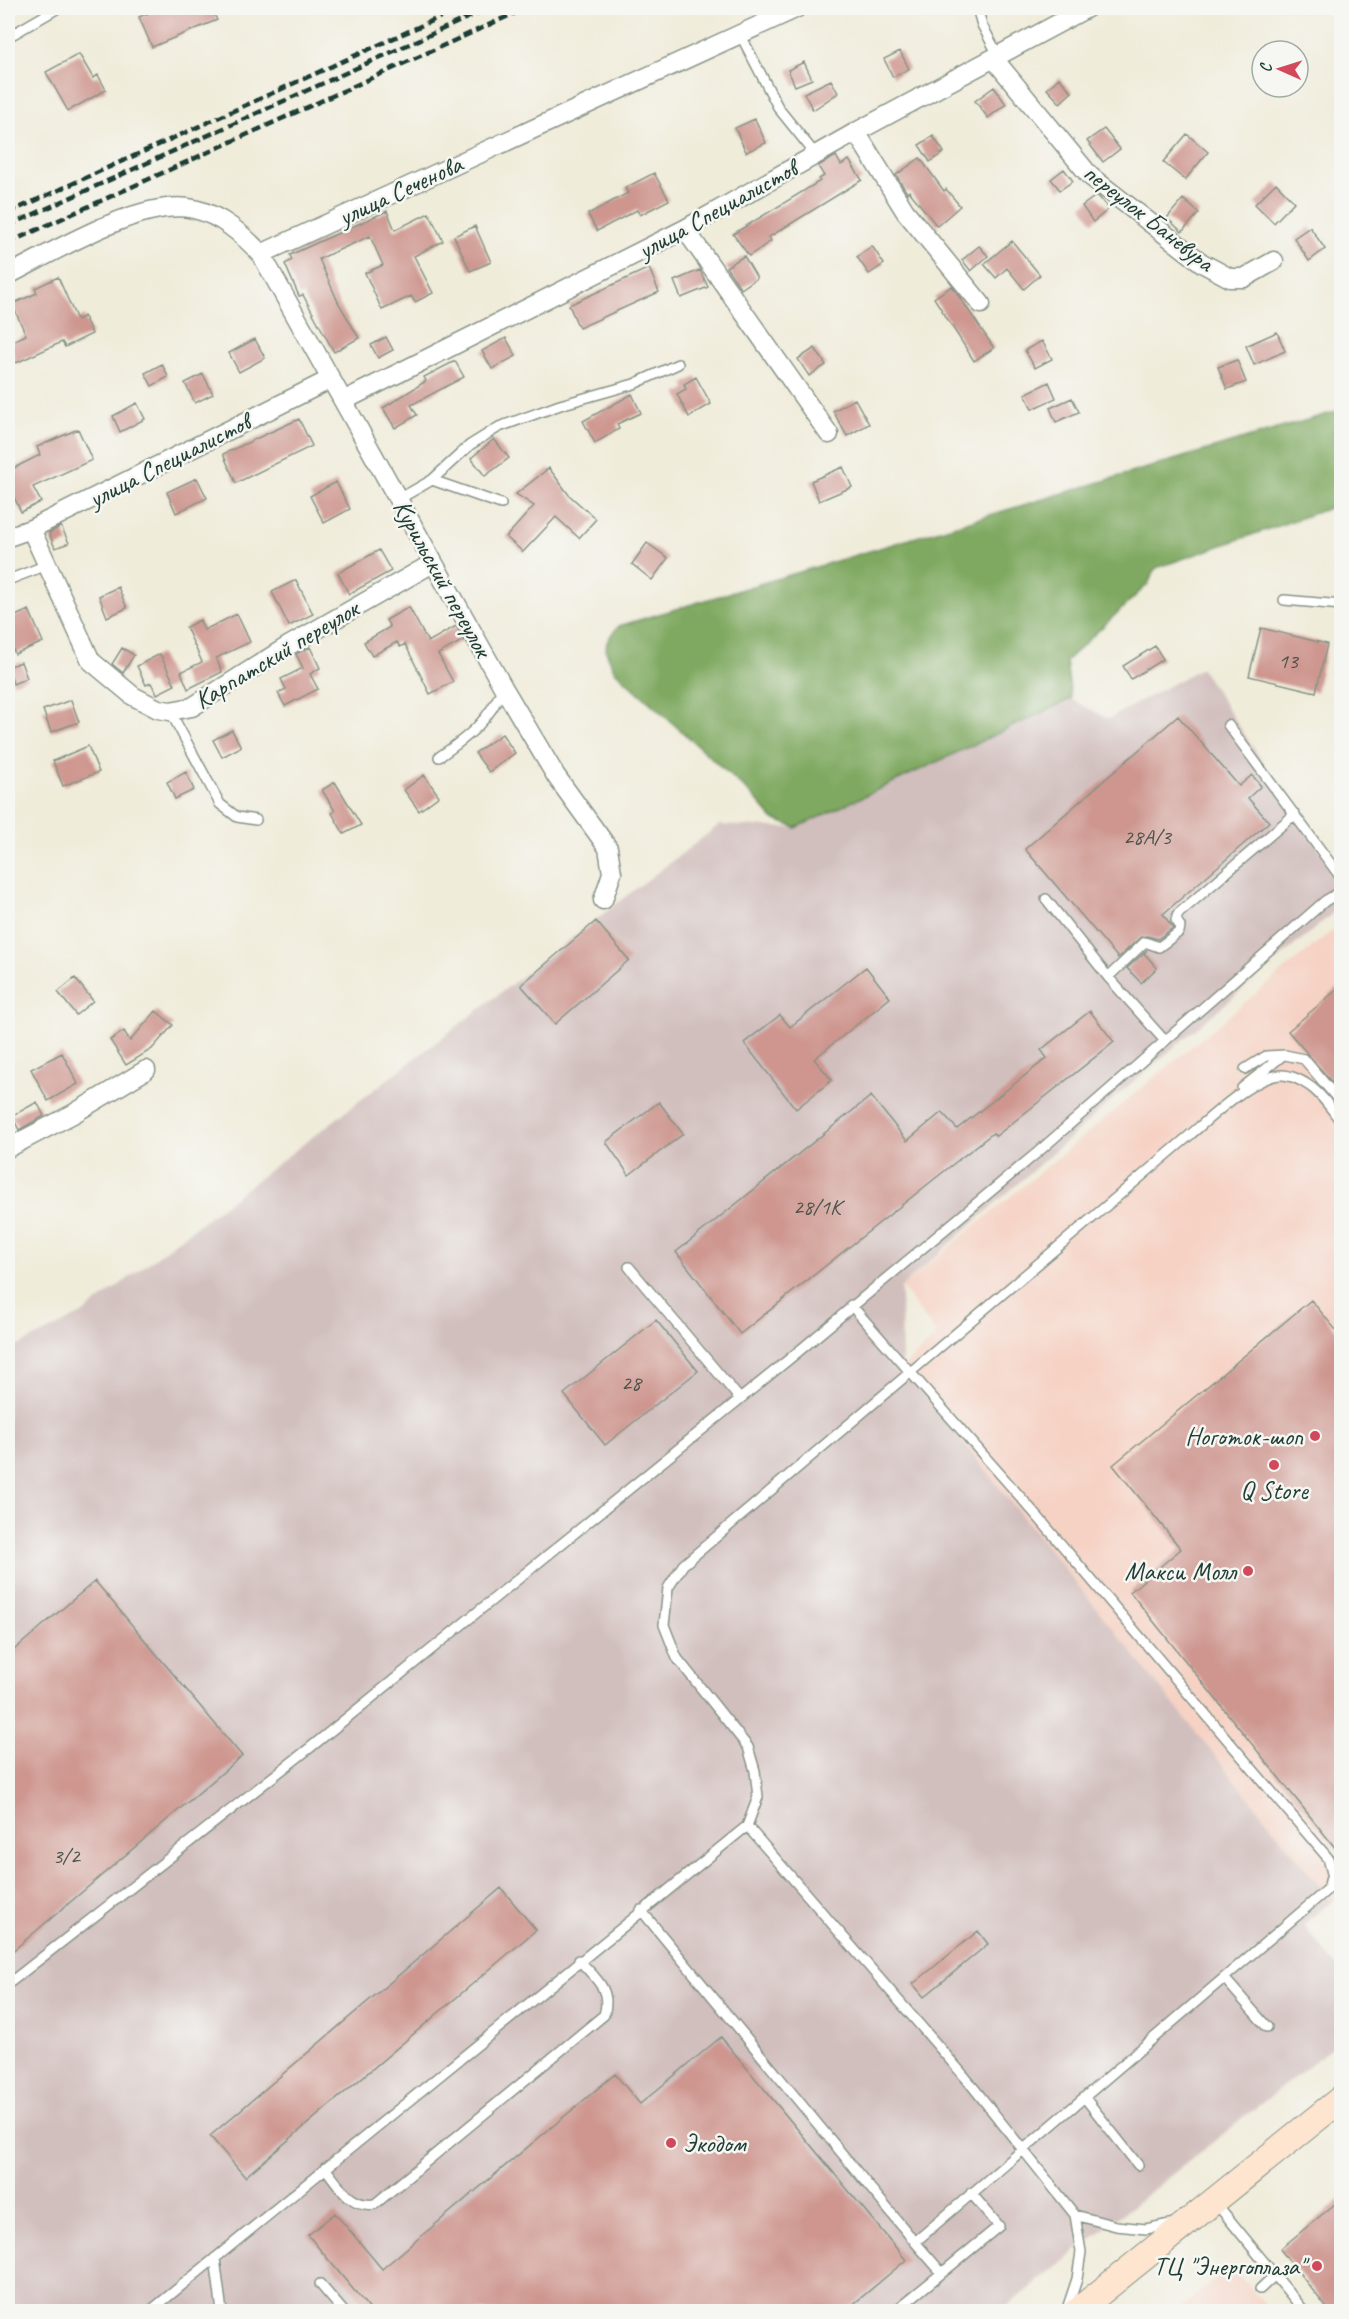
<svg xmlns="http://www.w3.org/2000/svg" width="1349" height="2319" font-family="Caveat,sans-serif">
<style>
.built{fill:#f6d2c4}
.industrial{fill:#d1bfbe}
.forest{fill:#7fa961;stroke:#4f734a;stroke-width:1.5}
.building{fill:#ce968f}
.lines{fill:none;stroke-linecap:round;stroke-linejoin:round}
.lane-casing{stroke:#889487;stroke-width:12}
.street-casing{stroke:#889487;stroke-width:21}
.secondary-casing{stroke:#889487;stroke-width:28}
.lane{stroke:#fff;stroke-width:9}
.street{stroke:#fff;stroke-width:18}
.secondary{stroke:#fde5d0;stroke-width:26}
.rail{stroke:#1f3d34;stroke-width:4.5;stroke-dasharray:9 4.5;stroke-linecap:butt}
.poi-dot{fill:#d1495b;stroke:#f6f6f2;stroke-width:2}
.labels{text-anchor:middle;stroke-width:5;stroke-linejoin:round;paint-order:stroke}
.number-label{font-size:22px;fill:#4b534b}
.street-label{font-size:26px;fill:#1f3d34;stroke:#f6f6f2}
.poi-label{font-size:26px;fill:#1f3d34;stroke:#f6f6f2;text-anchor:end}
</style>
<rect width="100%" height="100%" fill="#f6f6f2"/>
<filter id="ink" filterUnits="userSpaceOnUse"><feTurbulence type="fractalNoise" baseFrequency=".0167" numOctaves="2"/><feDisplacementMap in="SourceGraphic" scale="12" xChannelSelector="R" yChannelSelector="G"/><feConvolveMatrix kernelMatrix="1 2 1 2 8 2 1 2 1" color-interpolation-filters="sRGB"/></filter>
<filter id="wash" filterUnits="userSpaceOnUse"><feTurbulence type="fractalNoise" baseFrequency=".008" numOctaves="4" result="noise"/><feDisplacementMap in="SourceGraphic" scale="24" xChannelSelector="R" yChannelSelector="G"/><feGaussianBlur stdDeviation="1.35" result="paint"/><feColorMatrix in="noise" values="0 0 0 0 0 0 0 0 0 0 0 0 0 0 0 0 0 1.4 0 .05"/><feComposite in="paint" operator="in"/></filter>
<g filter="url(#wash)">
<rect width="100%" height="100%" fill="#f0ecda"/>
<!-- built -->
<path class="built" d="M1341,923v973l-9,5 -430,-533 35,-33 -36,-48z
M1231,2265l40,46h-94z"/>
<!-- industrial -->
<path class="industrial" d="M1201,668l140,214v24l-220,186 -220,195 1,80 430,534 -28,24 37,47v68l-340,271 -993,1v-961l74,-37 637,-489 77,3 275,-129 37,20z"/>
<!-- forest -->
<path class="forest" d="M1341,410v94l-185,64 -8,16 -82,77 5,38 -275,129 -23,-9 -22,-25 -136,-123c-11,-22 -14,-27 4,-45z"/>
<g id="blocks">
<!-- building -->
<path class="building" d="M161,8h50l6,12 -65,27 -13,-30z
M900,51l9,18 -16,8 -9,-18z
M79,54l14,24 5,-3 8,15 -38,21 -22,-39z
M804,62l8,17 -17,7 -7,-16z
M1059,78l13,14 -12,11 -13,-14z
M831,80l7,13 -25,17 -9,-17z
M994,87l12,17 -18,14 -13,-17z
M755,119l11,24 -20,9 -11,-24z
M1104,129l16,20 -17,13 -16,-21z
M1187,134l21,18 -23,28 -22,-18z
M933,136l11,16 -14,10 -11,-17z
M836,156l5,9 8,-5 13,20 -93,57 2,4 -22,15 -16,-22 87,-53 -1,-2 5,-3 -6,-10z
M920,158l24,33 2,-2 14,17 -23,20 -28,-35 -2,2 -11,-18z
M1064,169l9,12 -13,9 -9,-11z
M654,173l15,27 -29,15 -3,-5 -40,21 -9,-17 40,-21 -3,-5z
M1276,183l18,19 -20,21 -19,-19z
M1097,195l12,14 -16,13 -11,-16z
M1183,199l16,14 -17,19 -15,-14z
M387,211l8,19 34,-17 14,28 -29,15 19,37 -18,9 -4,-6 -29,14 -17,-37 18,-8 -13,-29 -51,23 19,43 21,36 -25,14 -31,-57 -4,1 -14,-32 7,-4 -2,-5z
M475,226l16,36 -21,9 -16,-35z
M1310,227l15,22 -16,12 -15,-23z
M1012,241l28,34 -16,14 -17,-21 -11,10 -12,-14z
M872,246l12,18 -15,10 -12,-17z
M979,246l9,10 -17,15 -9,-11z
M744,256l13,22 -16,11 -15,-22z
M649,268l10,24 -80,36 -10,-23z
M700,270l8,17 -27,11 -7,-17z
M58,277l19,43 7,-4 8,18 -27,13 -3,-5 -46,21 -8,-20 18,-8 -14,-31 25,-11 -2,-5z
M952,286l42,62 -20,13 -40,-63z
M1277,332l8,19 -31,14 -8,-19z
M386,337l7,13 -15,8 -7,-13z
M506,338l10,18 -24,13 -10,-18z
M255,339l10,19 -26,14 -10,-19z
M1042,341l10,18 -17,9 -10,-18z
M815,348l11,17 -17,11 -11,-17z
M1237,360l9,22 -19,7 -9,-22z
M455,361l9,16 -53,28 6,10 -22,13 -12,-20 43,-27 -2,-4z
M162,364l6,13 -16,9 -7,-13z
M203,374l10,20 -18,9 -10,-20z
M696,377l15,27 -22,13 -12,-23 9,-5 -2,-5z
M1049,382l7,16 -24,11 -7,-15z
M632,394l9,19 -24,11 2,5 -24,14 -12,-22z
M1072,398l7,14 -23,10 -6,-14z
M855,399l14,25 -22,12 -14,-25z
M137,403l8,16 -25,13 -7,-16z
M299,419l13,27 -76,37 -13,-29z
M78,429l14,31 -59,27 8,15 -20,10 -13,-28v-13l32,-16 -3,-8z
M494,439l15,19 -24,18 -14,-18z
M843,467l9,20 -33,14 -8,-20z
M549,468l20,27 27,24 -17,19 -23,-21 -33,35 -17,-15 28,-31 -18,-12z
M197,478l10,20 -31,15 -9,-21z
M336,482l14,27 -26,14 -14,-27z
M61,526l8,17 -14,5 -6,-15z
M647,543l21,15 -16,22 -20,-16z
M379,550l12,21 -42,23 -11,-21z
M296,580l17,34 -24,12 -17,-34z
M118,587l9,21 -20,9 -8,-21z
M409,607l19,35 28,-16 8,14 -26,14 15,28 -23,12 -25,-50 -5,3 -3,-5 -25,14 -8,-14 26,-15 -4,-7z
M29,610l14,32 -28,12 -7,-16v-19z
M237,614l13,28 -34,16 6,14 -34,17 -7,-17 21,-10 -16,-35 14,-7 4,10z
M1261,628l66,16 -11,48 -67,-16z
M1155,646l8,13 -32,20 -8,-13z
M310,647l10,21 -10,6 8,15 -33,17 -7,-13 8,-4 -5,-10 22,-11 -7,-14z
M122,648l12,7 -11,18 -11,-9z
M160,654l15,31 -18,9 -6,-11 -5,2 -9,-19z
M21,662l6,16 -14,6 -5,-17z
M71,700l8,22 -28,10 -8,-22z
M1178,716l61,70 13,-11 9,11 -13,12 21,24 -106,92 10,14 -15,11 -11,-3 -6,1 -23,21 -93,-109z
M232,730l9,17 -19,10 -9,-17z
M502,734l13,19 -26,19 -14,-19z
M88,746l11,26 -36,14 -10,-25z
M186,772l8,18 -19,9 -8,-17z
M424,775l15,21 -20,15 -15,-21z
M335,782l26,43 -17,9 -12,-21 3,-2 -13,-21z
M596,921l33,39 -74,64 -34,-39z
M1147,950l-3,3 13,15 -16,15 -14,-15z
M866,967l24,31 -76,61 18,21 -36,29 -52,-66 36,-28 10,12z
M75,978l18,23 -17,14 -18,-23z
M1341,986v107l-53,-62z
M156,1011l17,14 -21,24 -26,16 -16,-25 14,-9 6,10z
M1090,1011l24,31 -118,94 -3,-3 -41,32 -212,169 -64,-82 195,-156 36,45 35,-29 15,17 90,-71 -6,-8z
M62,1053l16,31 -30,17 -17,-32z
M37,1102l7,14 -25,14 -7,-14z
M659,1102l24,32 -54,41 -23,-33z
M1311,1300l30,36v519l-211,-263 51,-43 -68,-84z
M656,1320l42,51 -93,74 -41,-51z
M95,1581l147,175 -234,199v-300z
M501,1888l35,42 -291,247 -35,-41z
M978,1931l10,13 -64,53 -11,-13z
M721,2037l185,223 -62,52h-472l-64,-77 27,-22 47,56 233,-195 25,30z
M1341,2199v113h-11l-50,-63z"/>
</g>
</g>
<g filter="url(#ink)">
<use href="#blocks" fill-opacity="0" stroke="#889487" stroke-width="1.5"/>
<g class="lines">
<defs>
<path id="lane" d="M977,8l5,17 17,32
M740,34l39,75 37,46
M8,37l50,-29
M432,480l69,24
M399,499l33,-19 38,-35 29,-18 61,-22 74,-21 44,-20
M8,580l39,-15
M1284,600l58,5
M170,711l50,93 17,13 19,3
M1228,725l114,154
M439,757c29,-20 51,-37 64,-70
M1046,899l62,78 57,64
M1108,977l37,-35 14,5 20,-15 1,-6 -4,-6 2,-6 117,-100
M1245,1069l21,-13 19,-1 19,4 38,45
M1242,1088l40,-32
M629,1267l111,132
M851,1305l187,212 290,341 4,15 -4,16 -413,353 27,31 -48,39
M747,1826l218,251 110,138 6,37 -4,27 -11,33
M641,1910l274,332
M1225,1979l42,48
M8,1984l303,-237 482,-391 245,-204 287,-251 17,-10
M1085,2098l53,67
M325,2168c14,17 25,40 50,36l229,-189c8,-26 -9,-37 -25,-55
M1215,2202l90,110
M1075,2215l41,11 30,3 29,-6
M215,2258l7,54
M942,2273l57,-47 -28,-33
M320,2284l24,28
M1260,2289l15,-14
M149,2312l598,-486 11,-29 -3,-26 -7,-24 -71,-89 -13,-33 4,-37 15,-23 507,-430c21,-18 65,-60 92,-60 8,0 19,5 26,10 13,8 24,25 34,38"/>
<path id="street" d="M994,59l96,117 112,87 28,15h14l30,-17
M856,132l49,79 76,93
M685,229l144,205
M261,254l242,433 53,89 52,72 4,25 -9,27
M8,275c46,-23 135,-78 186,-66 27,6 49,26 67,45l536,-246
M343,401l342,-172 171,-97 231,-124
M31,529l60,132 42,35 25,13 12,2 22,-4 96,-61 145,-83
M8,537l23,-8 298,-149
M8,1148l65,-34 73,-44"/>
<path id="secondary" d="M1076,2312l266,-214"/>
</defs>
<!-- lane casing -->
<use href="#lane" class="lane-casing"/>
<!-- street casing -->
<use href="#street" class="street-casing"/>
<!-- secondary casing -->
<use href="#secondary" class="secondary-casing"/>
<!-- lane -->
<use href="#lane" class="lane"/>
<!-- street -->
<use href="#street" class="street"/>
<!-- secondary -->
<use href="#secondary" class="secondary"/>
<!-- rail -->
<path class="rail" d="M8,213l452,-205
M8,226l481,-218
M8,243l518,-235"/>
</g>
</g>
<!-- markers -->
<g class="poi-dot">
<circle cx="1315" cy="1436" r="6"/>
<circle cx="1274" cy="1465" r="6"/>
<circle cx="1248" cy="1571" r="6"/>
<circle cx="671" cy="2143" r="6"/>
<circle cx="1317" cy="2266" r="6"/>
</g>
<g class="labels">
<!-- number labels -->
<g class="number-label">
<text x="1288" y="668">13</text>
<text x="1147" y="844">28А/3</text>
<text x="817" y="1214">28/1К</text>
<text x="631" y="1390">28</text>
<text x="66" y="1863">3/2</text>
</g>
<!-- street labels -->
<g class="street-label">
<text transform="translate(400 190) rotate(-25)" y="9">улица Сеченова</text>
<text transform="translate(717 209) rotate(-29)" y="9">улица Специалистов</text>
<text transform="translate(1149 217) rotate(38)" y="9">переулок Баневура</text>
<text transform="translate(169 460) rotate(-27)" y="9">улица Специалистов</text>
<text transform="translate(443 578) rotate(61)" y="9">Курильский переулок</text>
<text transform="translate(276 654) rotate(-31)" y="9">Карпатский переулок</text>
</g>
<!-- poi labels -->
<g class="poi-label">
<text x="1303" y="1445">Ноготок-шоп</text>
<text x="1274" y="1499" text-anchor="middle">Q Store</text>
<text x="1236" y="1580">Макси Молл</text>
<text x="683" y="2152" text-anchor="start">Экодом</text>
<text x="1305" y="2275">ТЦ "Энергоплаза"</text>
</g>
</g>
<!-- margin -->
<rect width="1349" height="2319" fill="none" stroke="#f6f6f2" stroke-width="30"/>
<!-- north arrow -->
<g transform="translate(1280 69) rotate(273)"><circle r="28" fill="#f6f6f2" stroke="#a0aca6" stroke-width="1.5"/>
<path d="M0-4.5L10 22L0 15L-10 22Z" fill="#d1495b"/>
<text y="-9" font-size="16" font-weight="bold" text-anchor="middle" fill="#1f3d34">С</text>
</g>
</svg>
